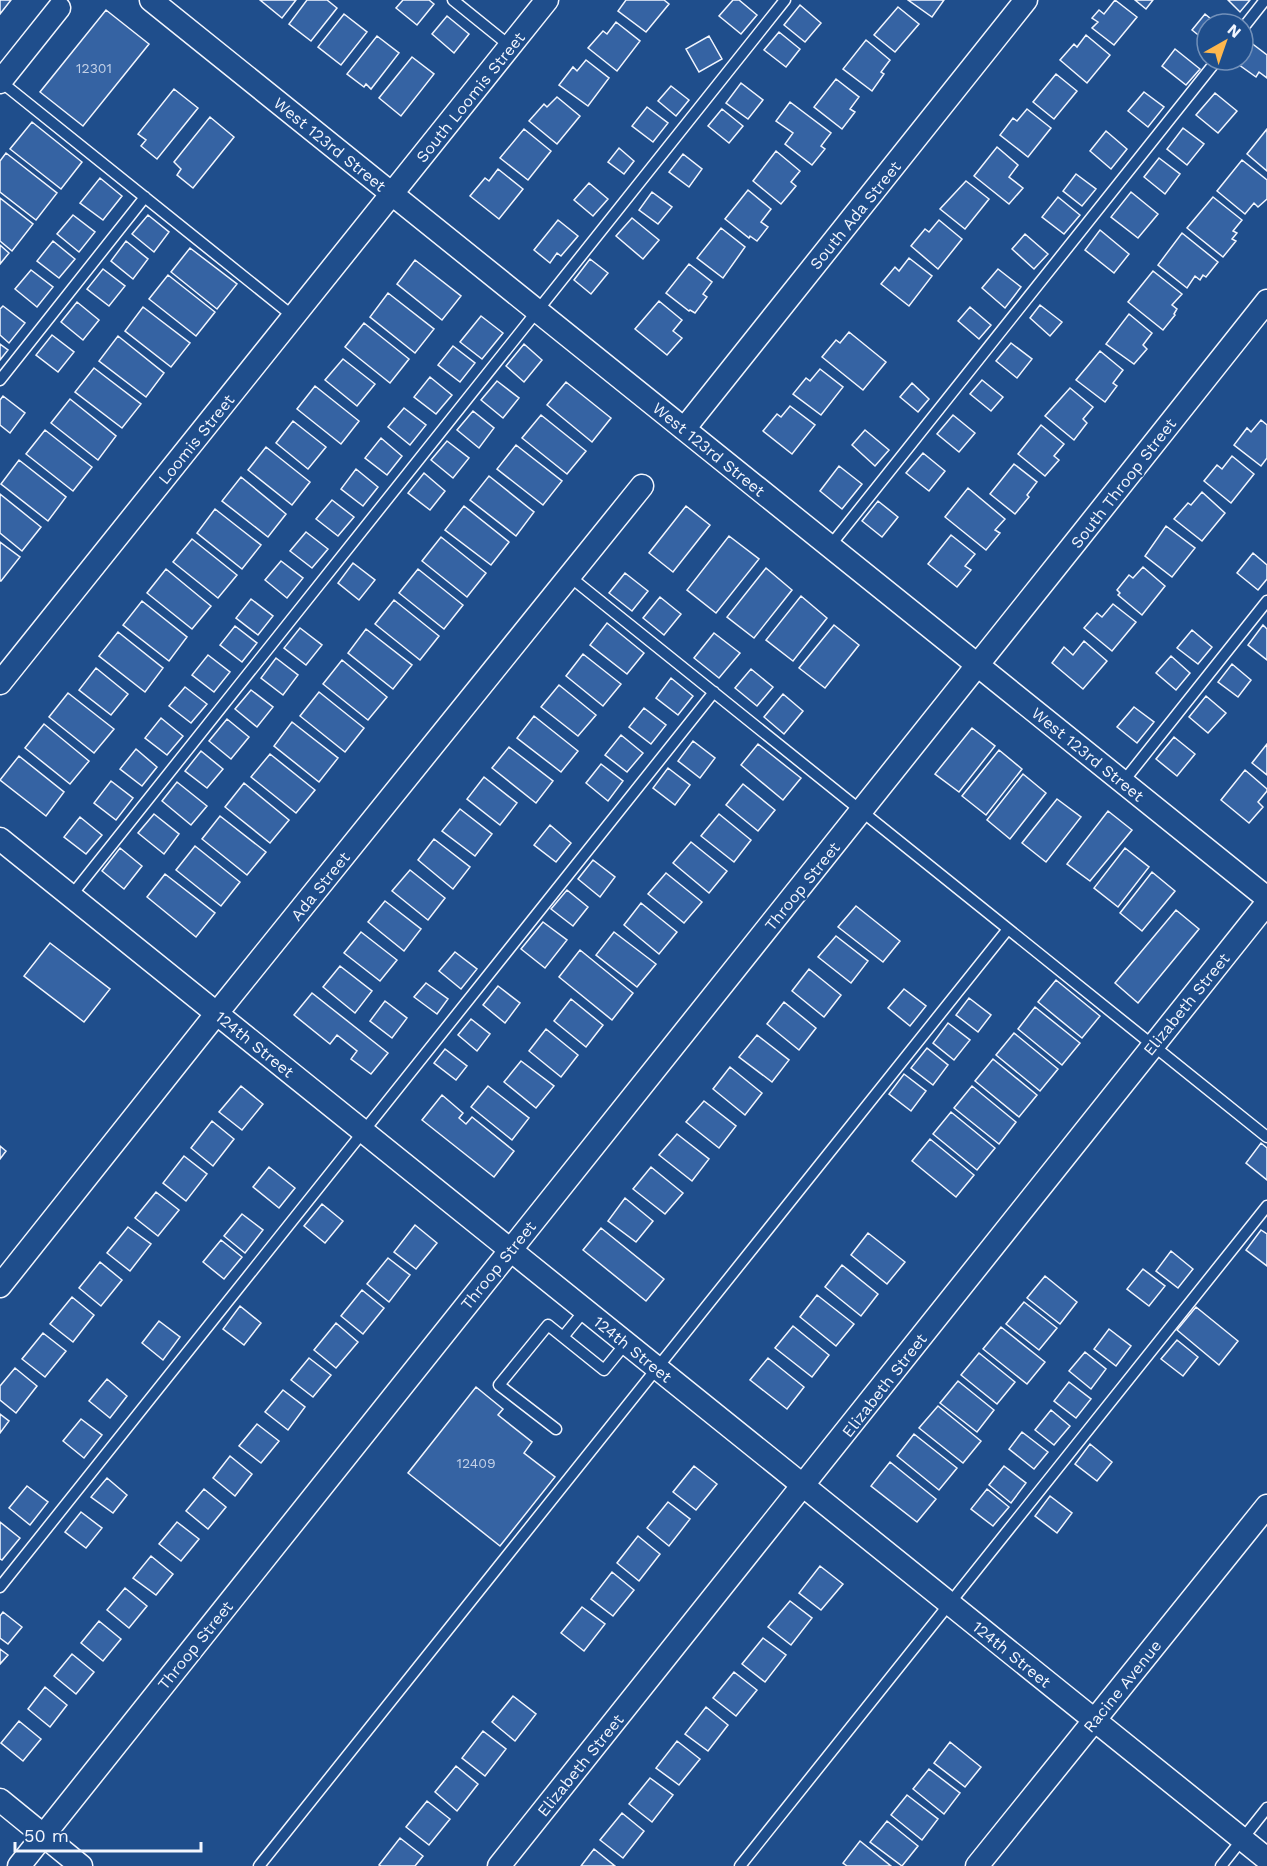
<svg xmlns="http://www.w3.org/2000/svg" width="1267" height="1866" font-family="'Work Sans',sans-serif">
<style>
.building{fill:#3563a3;stroke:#f2f6ff;stroke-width:1.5}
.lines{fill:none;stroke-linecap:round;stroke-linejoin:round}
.service-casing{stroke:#f2f6ff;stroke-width:13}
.minor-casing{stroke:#f2f6ff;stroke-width:25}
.service{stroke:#1f4e8c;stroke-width:10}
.minor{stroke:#1f4e8c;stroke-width:22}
.labels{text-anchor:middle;stroke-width:4.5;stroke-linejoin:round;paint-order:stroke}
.number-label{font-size:14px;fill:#c3d1e8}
.street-label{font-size:16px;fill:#f2f6ff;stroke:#1f4e8c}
</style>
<rect width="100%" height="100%" fill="#1f4e8c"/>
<!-- building -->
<path class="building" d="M0,0h11l-11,14z
M260,0h36l-14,18z
M307,0h20l10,8 -26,33 -22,-17z
M403,0h26l5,4 -17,21 -21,-17z
M626,0h38l5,4 -23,28 -28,-21z
M733,0h6l18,15 -16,19 -22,-18z
M908,0h36l-12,17z
M1115,0l22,17 -23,28 -22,-17 6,-6 -6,-4 7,-8 5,4z
M1135,0h18l-7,9z
M1228,0h22l-10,12z
M800,5l21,18 -16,19 -21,-17z
M898,7l21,17 -24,28 -21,-17z
M106,10l43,34 -66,82 -43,-34z
M344,14l23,18 -26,33 -23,-18z
M1205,14l12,10h-10v18l-15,-12z
M447,16l22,18 -15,19 -22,-19z
M616,22l24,19 -23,30 -29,-23 15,-17 4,3z
M779,32l21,17 -14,18 -22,-17z
M1086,35l24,20 -23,28 -27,-23 14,-16 3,3z
M377,36l22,17 -28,36 -5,-5 -2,3 -17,-13z
M709,36l13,23 -23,13 -13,-23z
M866,40l24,20 -9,12 3,2 -12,17 -29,-22z
M1250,42l17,13v23l-8,-6 -3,5 -21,-15 1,-2h7v-9z
M1175,49l25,20 -14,16 -24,-19z
M412,57l22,17 -33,42 -22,-18z
M586,60l23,18 -21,28 -29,-21 14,-18 4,4z
M1056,74l21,17 -23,28 -21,-17z
M836,79l23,18 -9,12 5,3 -13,17 -28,-22z
M741,83l22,17 -15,19 -22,-16z
M671,86l18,14 -13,16 -18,-15z
M174,89l24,19 -41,51 -16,-13 5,-6 -8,-6z
M1144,92l20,15 -16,20 -20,-16z
M1215,93l22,18 -19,22 -22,-18z
M557,97l23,19 -23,28 -28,-23 15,-17 3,3z
M790,102l41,31 -10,13 4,3 -13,16 -27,-21 8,-11 -17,-12z
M647,107l21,16 -15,19 -21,-16z
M722,109l21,17 -14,17 -21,-17z
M1027,109l24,19 -23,29 -28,-22 13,-17 4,3z
M210,117l24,20 -41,51 -16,-13 4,-6 -7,-7z
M32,122l50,40 -21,27 -51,-40z
M1183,128l21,16 -17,21 -20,-16z
M524,129l27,22 -23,29 -28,-22z
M1267,129v42l-20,-17z
M1106,131l21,18 -16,20 -21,-18z
M997,147l21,18 -9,12 14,11 -14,16 -35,-28z
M619,148l15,13 -10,13 -16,-12z
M776,151l24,20 -9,11 5,4 -15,18 -28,-23z
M6,153l51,40 -21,27 -36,-28v-31z
M683,154l19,15 -13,18 -20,-15z
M1159,158l21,16 -15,20 -21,-17z
M1242,160l25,20v19l-9,8 -4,-4 -9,11 -28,-23z
M498,169l25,20 -24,30 -29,-23 15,-18 4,3z
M1076,174l20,15 -14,17 -19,-15z
M100,178l22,18 -19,24 -23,-17z
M966,181l23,18 -24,30 -25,-20z
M589,183l19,16 -15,17 -19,-16z
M748,190l23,19 -10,13 7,5 -11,14 -7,-5 -1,2 -24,-19z
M652,192l20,15 -14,17 -19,-14z
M1131,192l27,22 -20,24 -27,-21z
M1058,197l22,18 -16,19 -22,-17z
M1213,197l29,23 -9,11 4,2 -5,6 4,2 -13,16 -36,-29z
M0,198l33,26 -21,27 -12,-10z
M73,215l22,17 -16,20 -22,-18z
M148,215l21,17 -15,20 -22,-18z
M632,218l27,22 -16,19 -27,-23z
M558,220l20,16 -17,20 -4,-3 -7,10 -16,-13z
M939,220l23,19 -24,30 -27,-23 14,-17 4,3z
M721,228l24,19 -22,31 -26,-20z
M1100,230l29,24 -15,19 -29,-23z
M1182,233l36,29 -12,15 -3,-2 -3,5 -5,-4 -8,12 -29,-23z
M1025,234l23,20 -14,15 -22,-20z
M53,241l22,18 -16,19 -22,-17z
M126,241l22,18 -15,20 -22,-18z
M0,245l9,8 -9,11z
M190,248l47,36 -20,25 -46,-37z
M909,258l23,18 -23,30 -28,-22 14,-17 4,4z
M590,259l18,14 -17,21 -17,-14z
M415,260l46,36 -19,24 -45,-36z
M689,264l23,18 -9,12 4,3 -12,16 -5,-3 -1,1 -23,-18z
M103,269l22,17 -16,20 -22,-17z
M998,269l23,18 -16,21 -23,-20z
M31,270l22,17 -16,20 -22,-18z
M1153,271l29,23 -10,11 5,4 -3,5 1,1 -12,15 -35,-28z
M168,275l47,37 -19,24 -47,-37z
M388,293l46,36 -19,24 -45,-36z
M659,301l23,19 -9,11 9,7 -15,17 -32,-26z
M77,302l22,18 -16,20 -22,-18z
M1040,305l22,17 -12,14 -20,-18z
M3,306l22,17 -16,20 -9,-8v-26z
M143,307l47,36 -19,24 -46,-36z
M970,307l21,18 -12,14 -21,-18z
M1129,314l23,19 -9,12 4,4 -13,15 -28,-20z
M481,316l22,17 -21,26 -22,-17z
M364,323l45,36 -19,24 -45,-36z
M849,332l37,30 -23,28 -41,-33 14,-17 4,3z
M52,335l22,17 -16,20 -22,-17z
M118,336l46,37 -18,24 -47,-36z
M1011,343l21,16 -15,19 -21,-17z
M0,344l8,6 -8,10z
M524,344l18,16 -18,22 -18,-16z
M453,346l22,17 -15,19 -22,-17z
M1100,351l23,19 -10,13 4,3 -12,16 -29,-22z
M343,359l32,25 -18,22 -32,-26z
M94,368l47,36 -19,24 -47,-36z
M820,369l23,18 -22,28 -28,-21 13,-16 4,3z
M430,377l22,18 -16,19 -22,-17z
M982,380l21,17 -12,14 -21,-17z
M497,381l22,17 -16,20 -22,-18z
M566,382l45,36 -19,24 -45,-37z
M912,383l17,16 -11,13 -18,-15z
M315,386l44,35 -18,23 -44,-35z
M1070,388l23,19 -10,12 4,4 -13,17 -29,-24z
M3,396l22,17 -15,20 -10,-8v-25z
M70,399l46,37 -18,24 -47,-37z
M790,406l25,19 -23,29 -29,-23 14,-17 4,3z
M404,408l22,17 -16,20 -22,-18z
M473,411l21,17 -15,20 -22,-18z
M541,415l45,36 -19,23 -45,-36z
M953,415l22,18 -16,19 -22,-18z
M1261,420l6,5v33l-6,8 -27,-21 13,-17 4,4z
M293,421l33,26 -18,22 -32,-26z
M1041,425l23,19 -10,12 5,4 -14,16 -27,-22z
M45,430l47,37 -19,24 -47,-37z
M865,430l24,20 -14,16 -23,-21z
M381,438l21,18 -15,19 -22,-17z
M447,441l22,17 -16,20 -22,-18z
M516,445l46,36 -19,24 -46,-36z
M266,447l44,35 -18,23 -44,-35z
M923,453l22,18 -16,20 -23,-18z
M1232,456l22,18 -23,29 -27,-22 13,-16 5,4z
M19,460l47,37 -18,24 -47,-37z
M1014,464l23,18 -10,13 2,2 -14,17 -25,-20z
M839,466l23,18 -20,25 -22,-18z
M356,469l22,18 -15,19 -22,-17z
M424,473l21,18 -15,19 -22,-17z
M489,476l45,36 -18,24 -46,-36z
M241,477l45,37 -18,23 -46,-36z
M968,488l37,31 -10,11 5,3 -14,17 -41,-33z
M1202,492l23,21 -23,28 -28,-22 14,-16 3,2z
M0,494l41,33 -19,24 -22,-18z
M332,500l22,17 -16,19 -22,-17z
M878,501l20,16 -16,20 -20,-16z
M464,506l45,36 -18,23 -46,-35z
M686,506l24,19 -37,47 -24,-19z
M215,509l46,36 -19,24 -45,-36z
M1166,526l29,22 -23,29 -27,-21z
M306,532l22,17 -16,19 -22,-17z
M951,535l24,19 -10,12 6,4 -14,17 -29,-23z
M729,536l30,23 -43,54 -29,-23z
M441,537l45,36 -19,24 -45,-36z
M192,539l45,36 -19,23 -45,-36z
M0,542l20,15 -19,24h-1z
M1253,553l14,12v14l-9,11 -21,-17z
M281,561l22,17 -16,20 -22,-18z
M353,563l22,17 -16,20 -21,-17z
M1143,567l22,19 -23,29 -24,-20 2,-2 -3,-3 12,-15 4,3z
M766,568l26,22 -38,48 -27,-21z
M166,569l45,37 -19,23 -45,-36z
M418,569l45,36 -19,24 -45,-36z
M625,573l23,18 -16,20 -23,-18z
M801,596l26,22 -34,43 -27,-21z
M660,597l21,17 -17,21 -21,-17z
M251,599l22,17 -15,19 -22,-17z
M394,600l45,36 -19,24 -45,-36z
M142,601l45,36 -18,24 -46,-36z
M1113,604l23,18 -24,29 -28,-23 13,-15 5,4z
M607,623l37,30 -17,21 -37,-29z
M834,625l25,20 -34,43 -26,-20z
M1263,625l4,4v31l-19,-15z
M235,626l22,17 -15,19 -22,-17z
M300,628l22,17 -16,20 -22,-17z
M366,629l46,36 -19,24 -45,-36z
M1192,630l20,17 -14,17 -21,-16z
M118,632l45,36 -18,24 -46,-36z
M714,633l26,20 -21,25 -25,-20z
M1084,641l23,20 -24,28 -31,-26 12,-16 9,8z
M583,654l38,30 -18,22 -37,-30z
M208,655l22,17 -16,20 -22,-17z
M1171,656l19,17 -14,17 -20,-17z
M276,658l22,17 -15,20 -22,-17z
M342,660l45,37 -19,23 -45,-36z
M1232,664l19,16 -13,17 -20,-15z
M96,668l32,26 -17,21 -32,-25z
M751,669l22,18 -16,19 -22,-18z
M671,678l22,18 -15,19 -22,-17z
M559,685l37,30 -18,21 -37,-29z
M185,687l22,17 -16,19 -22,-17z
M251,690l22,17 -16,20 -22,-18z
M319,692l45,36 -19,24 -45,-36z
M68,693l46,36 -20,24 -45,-36z
M783,694l20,17 -19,23 -20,-17z
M1206,696l20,17 -18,20 -19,-16z
M1134,707l20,15 -17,21 -20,-16z
M644,708l22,17 -15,19 -22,-17z
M534,716l44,35 -17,21 -44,-34z
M161,718l22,18 -16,19 -22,-17z
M227,719l22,18 -18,22 -22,-18z
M292,722l46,36 -19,24 -45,-36z
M44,724l45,37 -19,23 -45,-36z
M972,728l23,18 -36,46 -24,-18z
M621,735l22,18 -16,19 -22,-17z
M1174,737l21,17 -18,22 -21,-17z
M693,741l22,17 -15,20 -22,-17z
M758,744l43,34 -18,22 -42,-35z
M1267,744v31l-15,-12z
M509,747l44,34 -17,22 -44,-35z
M136,749l21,18 -15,19 -22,-17z
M999,750l23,19 -36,46 -24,-19z
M201,751l22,18 -16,19 -22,-17z
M270,754l45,36 -19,23 -45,-36z
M19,756l45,36 -18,24 -46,-36z
M601,764l22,17 -15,20 -22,-18z
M668,768l22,17 -15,20 -22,-17z
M1245,770l22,19v2l-9,11 5,5 -14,16 -28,-23z
M1023,774l23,19 -36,46 -23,-19z
M484,777l33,26 -17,22 -33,-26z
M111,781l22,17 -17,22 -22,-17z
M177,782l30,24 -16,19 -29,-24z
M244,783l45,37 -19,23 -45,-36z
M743,784l32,26 -17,21 -32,-26z
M1057,799l24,18 -35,45 -24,-19z
M460,809l32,25 -17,22 -33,-25z
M1108,811l24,19 -42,51 -23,-17z
M154,814l25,20 -15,20 -26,-21z
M719,814l32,26 -17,22 -33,-26z
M220,816l46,36 -19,23 -45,-36z
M80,817l22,18 -16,19 -22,-17z
M550,825l21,18 -15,19 -22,-17z
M434,839l36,28 -17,22 -35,-29z
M691,842l36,29 -18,22 -36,-30z
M195,846l45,36 -19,24 -45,-36z
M120,848l22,18 -18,23 -22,-18z
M1125,848l24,19 -31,40 -24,-19z
M593,860l22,17 -15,20 -22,-18z
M410,870l35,28 -17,22 -36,-29z
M1152,872l23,19 -33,40 -22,-18z
M666,873l36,29 -18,21 -36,-29z
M165,874l50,39 -19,24 -49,-40z
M567,890l21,17 -15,19 -22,-17z
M385,901l36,28 -17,22 -36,-29z
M641,903l36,29 -18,22 -35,-29z
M856,906l44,35 -17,21 -45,-35z
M1176,910l23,19 -61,74 -23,-20z
M543,922l24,18 -22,28 -24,-19z
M361,932l36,28 -17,21 -36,-28z
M614,932l42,32 -19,23 -41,-32z
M836,936l32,25 -17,22 -33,-26z
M50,943l60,46 -26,33 -60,-46z
M580,950l53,43 -21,27 -53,-43z
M455,952l22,17 -16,20 -22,-18z
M340,966l32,25 -17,22 -32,-26z
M809,969l32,26 -17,22 -32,-26z
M1056,980l44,36 -18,22 -44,-36z
M426,983l22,16 -11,15 -23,-17z
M498,986l22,17 -15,20 -22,-18z
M904,989l22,17 -16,20 -22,-18z
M312,993l76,60 -17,21 -20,-15 6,-8 -20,-16 -7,9 -36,-29z
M969,998l22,17 -13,17 -22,-17z
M571,999l32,26 -17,22 -32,-26z
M385,1001l22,17 -15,20 -22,-17z
M784,1002l32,26 -17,22 -32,-26z
M1035,1007l45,36 -18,22 -44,-36z
M471,1019l19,15 -13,17 -19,-16z
M948,1023l22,17 -16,20 -21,-17z
M546,1029l32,26 -17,22 -32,-26z
M1014,1033l44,36 -18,22 -44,-36z
M757,1035l32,25 -17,22 -33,-25z
M927,1048l21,17 -15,20 -22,-17z
M445,1049l22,17 -11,14 -22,-17z
M993,1059l44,36 -18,22 -44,-36z
M521,1061l33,25 -18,22 -32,-26z
M730,1067l32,26 -17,22 -32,-26z
M904,1074l22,17 -15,20 -22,-17z
M241,1086l22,18 -21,26 -23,-18z
M488,1086l41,32 -17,22 -41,-33z
M972,1086l44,36 -17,22 -45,-36z
M442,1095l21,18 -4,5 7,6 6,-7 42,34 -20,26 -72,-57z
M704,1101l32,25 -17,22 -33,-26z
M951,1112l44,36 -18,22 -44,-36z
M212,1121l22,18 -21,27 -22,-18z
M677,1134l32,25 -17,22 -33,-26z
M930,1139l44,36 -18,22 -44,-36z
M1261,1143l6,5v32l-21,-17z
M0,1146l6,5 -6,8z
M184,1156l23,18 -21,27 -23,-18z
M269,1167l26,21 -16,20 -26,-21z
M651,1167l32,26 -18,21 -32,-25z
M156,1192l23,18 -21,26 -23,-18z
M625,1198l28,23 -17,21 -28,-21z
M322,1204l21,17 -18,22 -21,-17z
M242,1214l21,16 -18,23 -21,-17z
M415,1225l22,18 -21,26 -22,-17z
M128,1227l23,17 -21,27 -23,-18z
M601,1228l63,51 -18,22 -63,-51z
M1261,1230l6,4v32l-21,-16z
M868,1233l37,29 -18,22 -36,-29z
M221,1240l21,17 -18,22 -21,-17z
M1171,1251l22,18 -15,19 -22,-17z
M388,1258l22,17 -21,27 -22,-18z
M100,1262l22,18 -21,26 -22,-18z
M842,1265l36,29 -17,22 -36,-29z
M1143,1269l22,17 -16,20 -22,-17z
M1045,1276l32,26 -17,22 -33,-26z
M362,1290l22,18 -21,26 -22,-18z
M817,1295l37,29 -18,22 -36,-29z
M72,1297l22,18 -21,27 -23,-18z
M1024,1302l33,26 -18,22 -33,-26z
M240,1306l21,17 -17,22 -21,-16z
M1196,1307l42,34 -19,24 -42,-35z
M159,1321l21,16 -17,23 -21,-17z
M336,1323l22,19 -22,26 -22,-18z
M793,1326l36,29 -17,22 -37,-29z
M1001,1327l44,35 -18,22 -44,-35z
M1109,1329l22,17 -15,20 -22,-17z
M43,1333l23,18 -21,26 -23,-18z
M1177,1340l21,17 -15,19 -22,-17z
M1085,1352l21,17 -15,20 -22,-18z
M979,1353l36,29 -18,22 -36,-29z
M309,1358l22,17 -18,22 -22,-17z
M768,1358l36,29 -17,22 -37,-29z
M15,1368l22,18 -21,27 -16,-13v-14z
M107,1379l20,17 -17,22 -21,-17z
M958,1381l36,29 -17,22 -37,-29z
M1069,1382l22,17 -15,19 -22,-17z
M476,1387l27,22 -5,6 34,27 -8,11 31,24 -55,69 -92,-73z
M283,1390l22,17 -17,23 -23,-18z
M938,1406l43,35 -18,22 -44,-35z
M1051,1410l19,16 -16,19 -19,-15z
M0,1414l9,7 -9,12z
M81,1419l21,16 -18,23 -21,-17z
M257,1424l22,17 -18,22 -22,-17z
M1022,1432l26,20 -14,17 -25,-20z
M914,1434l43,34 -18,22 -42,-34z
M1090,1444l22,18 -15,19 -22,-17z
M230,1456l22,18 -17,22 -22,-18z
M890,1462l46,37 -19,23 -46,-36z
M694,1466l23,18 -21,26 -23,-18z
M1004,1466l22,17 -15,20 -22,-18z
M107,1478l20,17 -14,18 -22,-16z
M27,1486l21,16 -18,23 -21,-17z
M204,1489l22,18 -18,22 -22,-18z
M987,1489l22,18 -16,19 -22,-17z
M1050,1496l22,17 -15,20 -22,-17z
M668,1502l22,17 -21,27 -22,-18z
M81,1512l21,16 -16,20 -21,-16z
M0,1522l20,16 -18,22 -2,-1z
M177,1522l22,17 -18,22 -22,-17z
M638,1536l22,18 -21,27 -22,-18z
M151,1556l22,18 -17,21 -23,-17z
M820,1566l23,18 -22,26 -22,-17z
M612,1572l22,18 -21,26 -22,-17z
M125,1588l22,18 -18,22 -22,-18z
M790,1601l22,17 -21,27 -23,-18z
M582,1607l23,17 -21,27 -23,-18z
M3,1612l19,15 -14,17 -8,-6v-22z
M99,1621l22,18 -18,22 -22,-18z
M763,1638l23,17 -21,27 -23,-18z
M0,1649l8,6 -8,9z
M72,1654l22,18 -18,22 -22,-18z
M734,1672l23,18 -21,26 -23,-18z
M45,1687l22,18 -17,22 -22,-18z
M513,1696l23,18 -21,27 -23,-19z
M706,1707l22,18 -20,26 -23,-17z
M19,1721l22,18 -18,22 -22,-18z
M483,1731l23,18 -21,27 -23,-18z
M677,1741l23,18 -21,26 -23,-17z
M950,1742l31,25 -16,20 -31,-24z
M456,1766l22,18 -21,27 -22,-19z
M929,1769l31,24 -16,21 -31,-25z
M650,1778l23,17 -21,27 -23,-18z
M907,1795l31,24 -16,21 -31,-25z
M427,1801l23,18 -21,26 -23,-18z
M622,1813l22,18 -21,27 -23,-18z
M887,1821l31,25 -16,20 -32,-24z
M400,1838l23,18 -8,10h-34l-2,-1z
M860,1841l31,25h-44l-4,-3z
M594,1849l21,17h-34z"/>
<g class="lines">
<defs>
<path id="service" d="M453,0l57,46
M1243,28l22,-28
M0,81l294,236
M0,380l145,-183
M830,546l387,-486
M569,576l698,561
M1123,782l144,-181
M71,896l714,-896
M563,1337l22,-27
M556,1429l-57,-44 49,-60 56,45 22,-27
M0,1587l714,-895
M259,1866l749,-937
M740,1866l527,-660
M1221,1866l46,-58"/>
<path id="minor" d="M151,0l1116,898
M0,82l59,-74
M684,429l342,-429
M0,683l547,-683
M0,839l1267,1020
M0,1286l217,-273 425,-527
M0,1800l81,66
M19,1866c414,-524 834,-1042 1248,-1565
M499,1866l768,-963
M977,1866l290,-360"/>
</defs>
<!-- service casing -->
<use href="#service" class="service-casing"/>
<!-- minor casing -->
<use href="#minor" class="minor-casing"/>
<!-- service -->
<use href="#service" class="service"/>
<!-- minor -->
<use href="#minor" class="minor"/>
</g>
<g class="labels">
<!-- number labels -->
<g class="number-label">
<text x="94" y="73">12301</text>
<text x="476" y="1468">12409</text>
</g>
<!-- street labels -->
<g class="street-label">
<text transform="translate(470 97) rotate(-51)" y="6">South Loomis Street</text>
<text transform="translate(330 144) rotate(39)" y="6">West 123rd Street</text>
<text transform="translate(855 215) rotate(-51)" y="6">South Ada Street</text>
<text transform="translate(196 439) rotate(-51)" y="6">Loomis Street</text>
<text transform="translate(709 449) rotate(39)" y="6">West 123rd Street</text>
<text transform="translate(1123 483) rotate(-52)" y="6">South Throop Street</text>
<text transform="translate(1088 754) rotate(39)" y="6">West 123rd Street</text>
<text transform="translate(320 886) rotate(-51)" y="6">Ada Street</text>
<text transform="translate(802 886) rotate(-51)" y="6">Throop Street</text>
<text transform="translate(1186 1004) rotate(-51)" y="6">Elizabeth Street</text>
<text transform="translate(255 1044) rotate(39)" y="6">124th Street</text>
<text transform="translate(498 1265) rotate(-51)" y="6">Throop Street</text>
<text transform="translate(633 1349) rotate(39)" y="6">124th Street</text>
<text transform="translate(884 1385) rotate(-52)" y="6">Elizabeth Street</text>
<text transform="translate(195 1645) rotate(-51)" y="6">Throop Street</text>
<text transform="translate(1012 1654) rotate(39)" y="6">124th Street</text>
<text transform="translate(1122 1686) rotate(-51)" y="6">Racine Avenue</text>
<text transform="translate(580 1765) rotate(-51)" y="6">Elizabeth Street</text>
</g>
</g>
<!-- north arrow -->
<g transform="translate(1225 42) rotate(40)"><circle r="28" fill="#1f4e8c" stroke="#7391ba" stroke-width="1.5"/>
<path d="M0-4.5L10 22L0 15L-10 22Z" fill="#ffb74d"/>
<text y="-9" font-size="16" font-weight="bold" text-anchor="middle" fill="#f2f6ff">N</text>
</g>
<!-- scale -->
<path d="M15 1842v9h186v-9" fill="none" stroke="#f2f6ff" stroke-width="3"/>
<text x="24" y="1842" font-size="18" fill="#f2f6ff" stroke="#1f4e8c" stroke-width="4.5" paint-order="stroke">50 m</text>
</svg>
